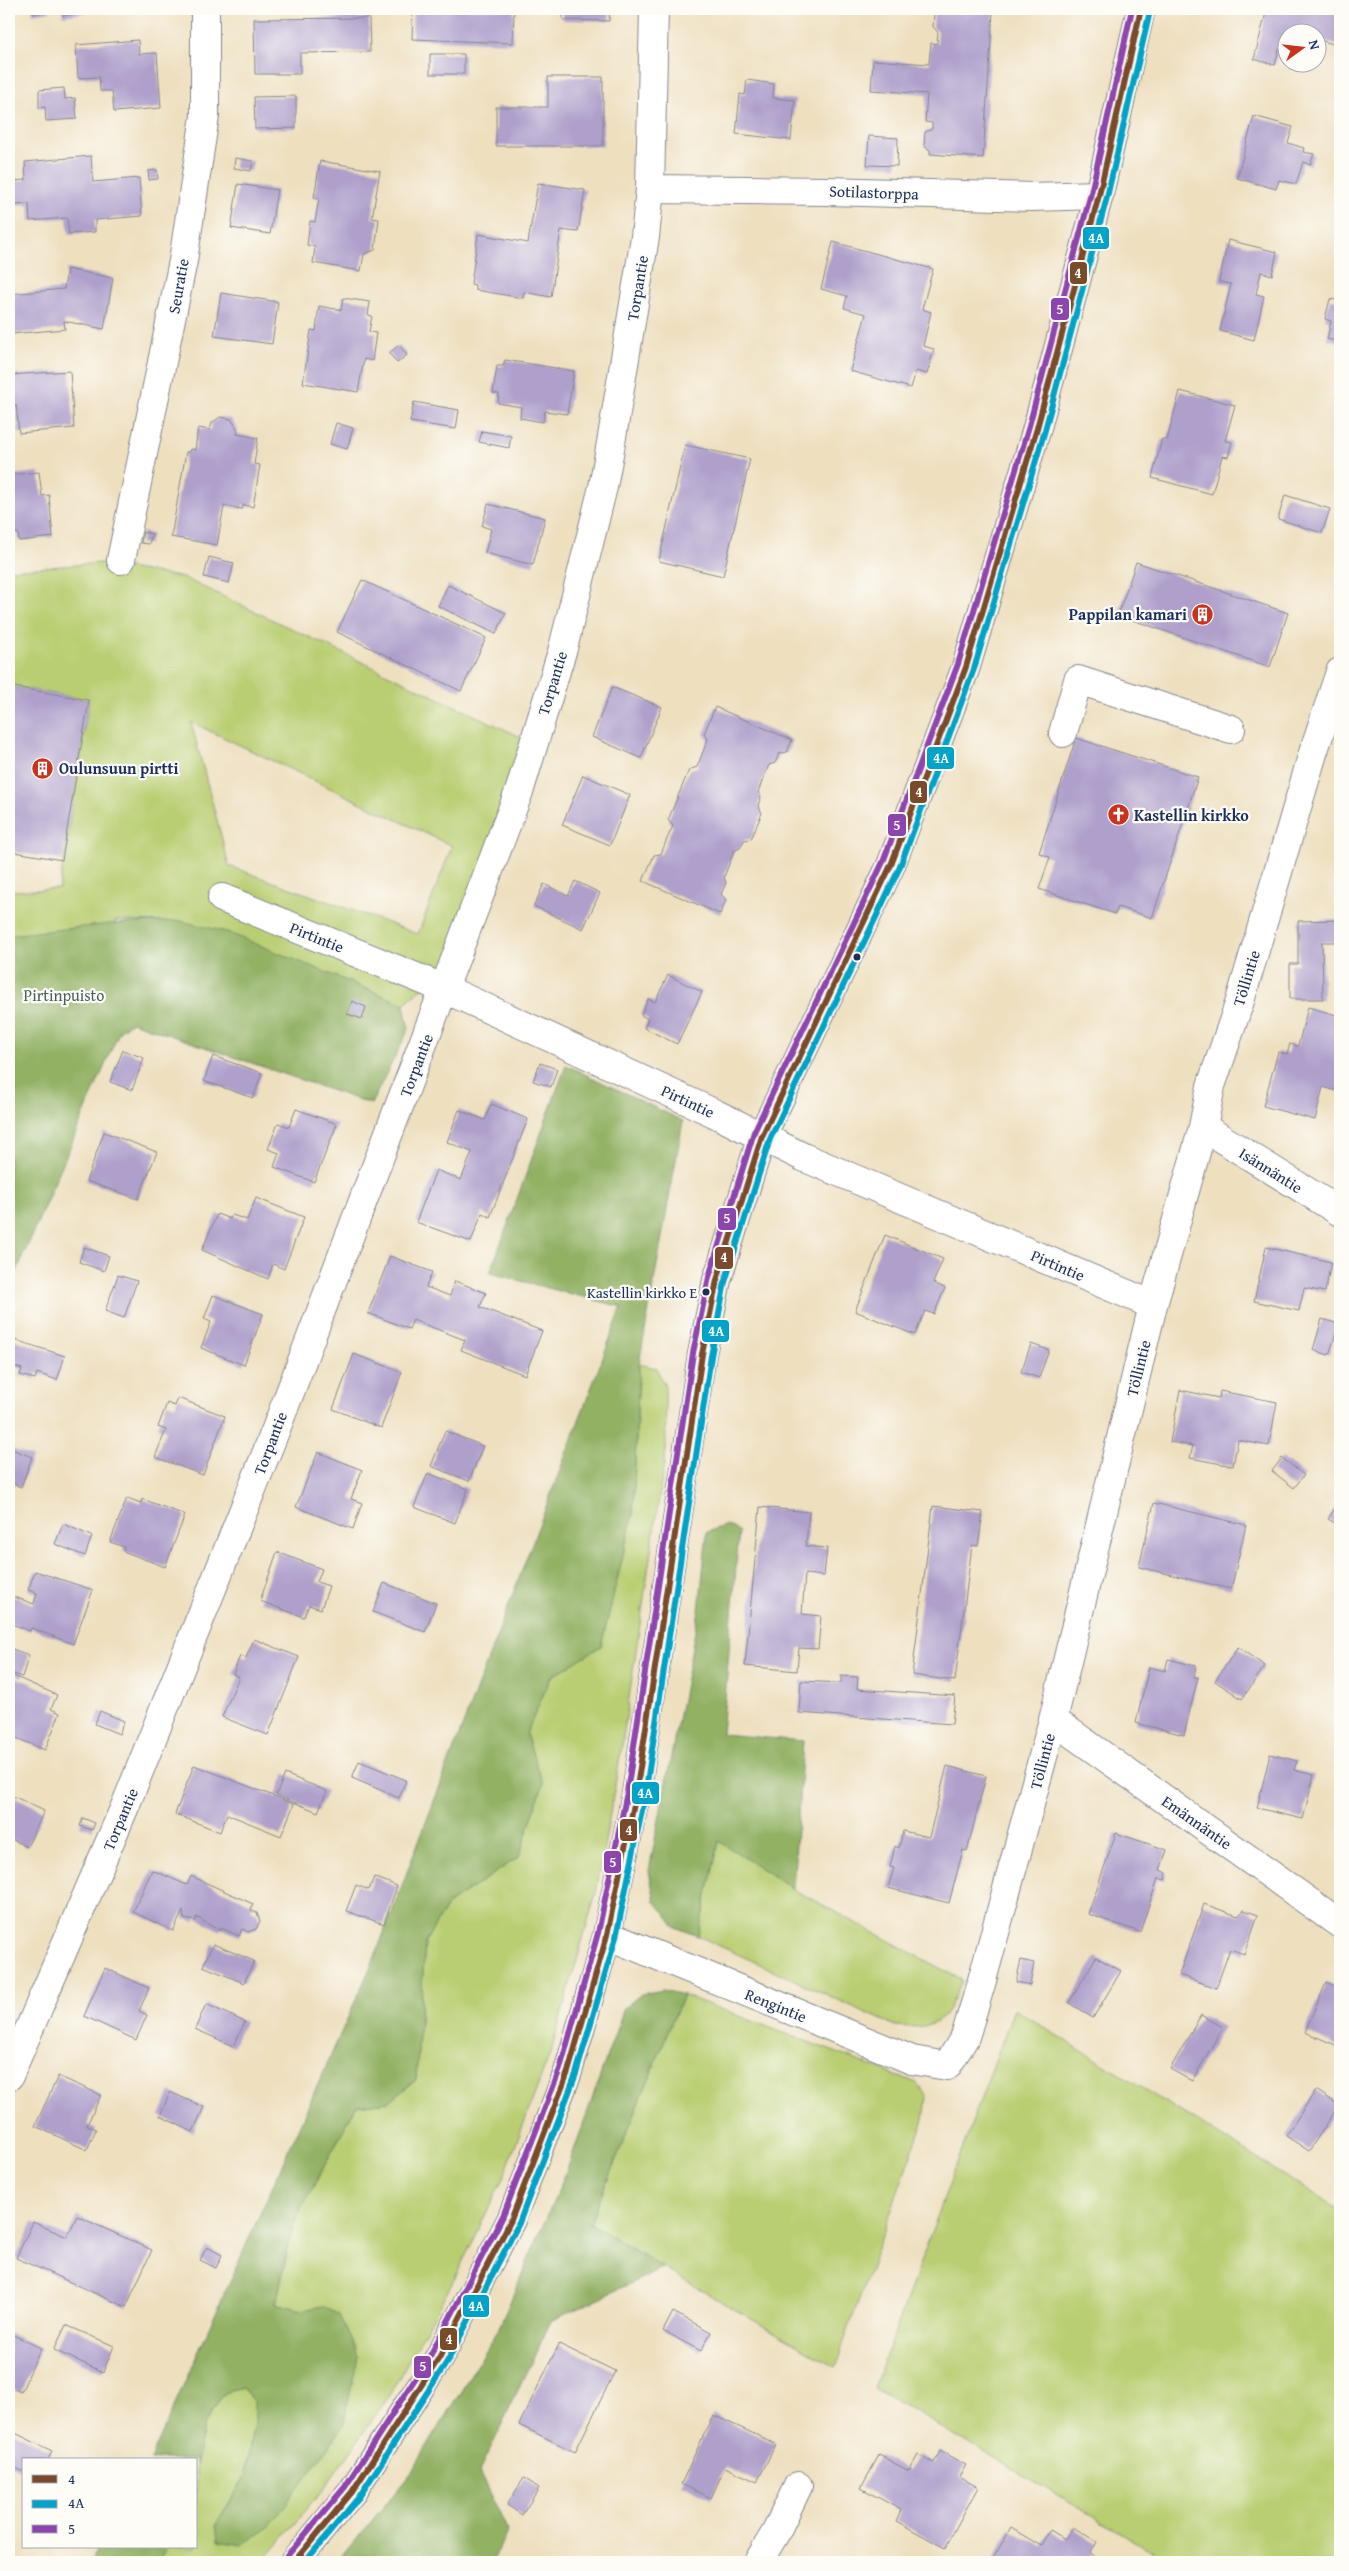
<svg xmlns="http://www.w3.org/2000/svg" width="1349" height="2571" font-family="'Gentium Book Plus',serif">
<style>
.green{fill:#b9ce72;stroke:#6a7e68;fill-rule:evenodd}
.forest{fill:#92b164;stroke:#567061}
.building{fill:#ae9fcb}
.lines{fill:none;stroke-linecap:round;stroke-linejoin:round}
.pedestrian-casing{stroke:#84878e;stroke-width:30}
.minor-casing{stroke:#84878e;stroke-width:30}
.secondary-casing{stroke:#84878e;stroke-width:30}
.pedestrian{stroke:#fff;stroke-width:28}
.minor{stroke:#fff;stroke-width:28}
.secondary{stroke:#fde4d1;stroke-width:28}
.bus-1-casing{stroke:#fdfcf7;stroke-width:10}
.bus-2-casing{stroke:#fdfcf7;stroke-width:10}
.bus-3-casing{stroke:#fdfcf7;stroke-width:10}
.bus-1{stroke:#7a4b2a;stroke-width:6}
.bus-2{stroke:#01a3c8;stroke-width:6}
.bus-3{stroke:#8e44ad;stroke-width:6}
.bus-dot{fill:#1b2f5e;stroke:#fdfcf7;stroke-width:2}
.labels{text-anchor:middle;stroke-width:4.5;stroke-linejoin:round;paint-order:stroke}
.bus-label{font-size:15px;fill:#1b2f5e;stroke:#fdfcf7;text-anchor:end}
.street-label{font-size:16px;fill:#1b2f5e;stroke:#fdfcf7}
.poi-label{font-size:16px;font-weight:bold;fill:#1b2f5e;stroke:#fdfcf7;text-anchor:start}
.park-label{font-size:16px;fill:#4a5f64;stroke:#fdfcf7}
.line-badge{stroke:#fdfcf7;stroke-width:2}
.badge-label{font-size:14px;text-anchor:middle;font-weight:bold;fill:#fff}
</style>
<rect width="100%" height="100%" fill="#fdfcf7"/>
<filter id="ink" filterUnits="userSpaceOnUse"><feTurbulence type="fractalNoise" baseFrequency=".02" numOctaves="2"/><feDisplacementMap in="SourceGraphic" scale="10" xChannelSelector="R" yChannelSelector="G"/><feConvolveMatrix kernelMatrix="1 2 1 2 8 2 1 2 1" color-interpolation-filters="sRGB"/></filter>
<filter id="wash" filterUnits="userSpaceOnUse"><feTurbulence type="fractalNoise" baseFrequency=".0096" numOctaves="4" result="noise"/><feDisplacementMap in="SourceGraphic" scale="20" xChannelSelector="R" yChannelSelector="G"/><feGaussianBlur stdDeviation="1.12" result="paint"/><feColorMatrix in="noise" values="0 0 0 0 0 0 0 0 0 0 0 0 0 0 0 0 0 1.4 0 .05"/><feComposite in="paint" operator="in"/></filter>
<g filter="url(#wash)">
<rect width="100%" height="100%" fill="#eedfbf"/>
<!-- green -->
<path class="green" d="M101,563l83,15 341,161 -79,229 -42,36 -218,-82 -71,-1 6,91 -112,263v-384l50,-2 30,-189 -75,-13 -5,-5v-112zM191,722l261,124 -34,88 -189,-68z
M639,1364l17,4 9,18 1,65 -45,300 -25,142 -44,155 -48,128 -49,102 -68,121 -64,91 -61,72h-105l10,-15h29v-80l8,-41 19,-33 19,-5 13,13 -1,23 -10,55 -28,45 3,17 104,-235 -21,4 -26,-6 17,-79 63,-119 32,-4 28,-22 9,-138 23,-38 71,-47 24,-73 -17,-50 25,-57 50,-31 32,-132z
M719,1841l74,48 169,91c-17,41 -21,50 -67,46l-197,-90z
M683,1995l234,88 10,14 -3,22 -89,248 -172,-99 -73,-45z
M1014,2009l326,201v352h-169l-297,-174z"/>
<!-- forest -->
<path class="forest" d="M180,921l47,11 177,72 5,25 -38,75 -239,-82 -12,8 -111,259v-354l100,-11z
M566,1065l117,56 -44,243 -6,150 -32,132 -50,31 -25,57 17,50 -24,73 -71,47 -23,38 -9,138 -28,22 -32,4 -63,119 -17,78 26,7 21,-4 16,9 19,41 -15,71 -74,100 -27,18 -24,-4 -2,-17 28,-45 10,-55v-23l-12,-13 -19,5 -19,33 -8,41v-7h-46l224,-501 248,-652 -132,-34z
M726,1525l13,6 -17,203 81,7 -10,148 -74,-48 -21,95 -23,-9 -20,-26 -6,-30 50,-260 8,-79z
M663,1990l20,5 -93,228 73,45 -112,53 -72,151 29,59 -17,31h-153l74,-90 85,-140 70,-162 57,-162 17,-14z
M99,2547h68l-10,15h-67z"/>
<g id="blocks">
<!-- building -->
<path class="building" d="M32,9h17l1,2 -17,3z
M62,9h37v1l-36,6z
M413,9h101l-1,34 -101,-4z
M563,9h47l-1,12 -46,-1z
M939,9l54,2 -10,147 -53,-4v-4l-6,-4 1,-14 7,-3v-6l-7,-1 2,-28 -56,-4 2,-30 56,4 2,-21 6,1 1,-12 -5,-5 1,-13z
M1267,9h73v37l-24,-7v-7h-30v19l-7,-2 -4,16 -21,-6z
M369,18l1,34 -70,1v21h-45l-1,-55z
M138,40l1,14 18,-1 4,55 -47,4 -2,-21h-12l-1,-14 -21,1 -2,-33z
M430,54h34v20h-34z
M548,77h55v69h-107v-39h52z
M747,80l27,4 -1,14 22,2 -4,40 -55,-6 4,-40 5,1z
M64,88l1,11 10,-1 2,21 -31,2 -1,-14 -6,1v-18z
M296,96v32l-41,1 -1,-32z
M1254,116l39,11 -5,16 16,5 -1,4 11,2 -4,11 -7,-3 -7,22 -17,-4 -3,9 -39,-11z
M869,136l29,2 -1,28 -30,-1z
M91,156l2,26 46,-4 3,38 -47,4v12l-26,2 -2,-16 -37,3 -1,-17 -13,1 -2,-24 12,-1 -1,-18z
M235,158l18,3 -2,10 -17,-3z
M320,161l60,10 -8,47 7,1 -4,31 -11,4 -3,17 -48,-8 2,-16 -8,-2 3,-24 5,1 4,-24h-5z
M157,170l1,9 -9,1 -1,-9z
M538,183l47,7 -7,42 -17,-2 -10,67 -27,-5 -1,6 -48,-8v-5l-4,-1 7,-50 50,9z
M238,184l39,6 -7,44 -39,-6z
M1228,240l49,12 -5,23 -11,-3 -5,22 8,2 -10,44 -34,-9 11,-47 -12,-2z
M833,242l100,27 -11,40 9,3 -8,34 11,3 -7,25 -11,-3 -5,17 -61,-17 16,-57 -22,-6 3,-12 -26,-7z
M67,269l46,9 -9,51 -40,-8 1,8 -54,5 -2,-40 55,-5z
M1340,288v54l-13,-3 4,-18 -6,-2 5,-20 7,1z
M221,293l57,9 -6,42 -58,-8z
M343,298l27,4 -2,13 4,1 -3,16 7,1 -4,28 -8,-2 -6,33 -55,-9 8,-53 5,1 3,-25 22,4z
M399,345l8,10 -10,8 -8,-10z
M505,360l69,11 -7,43 -22,-3 -2,11 -23,-4 1,-11 -23,-4 1,-9 -6,-1 4,-27h6z
M70,371l4,57 -55,5 -3,-28h-7v-30z
M1180,391l55,14 -10,36 7,1 -4,15 -6,-1 -10,38 -60,-16 10,-39 5,1z
M414,402l45,8 -3,19 -46,-7z
M220,417l11,2 7,11 -1,4 21,4 -4,26 6,1 -7,42 -10,-2 -1,4 -18,-3 -7,39 -46,-8 15,-85h3l1,-3 5,1 3,-22 12,2 2,-7z
M336,423l17,5 -6,21 -17,-5z
M482,431l29,5 -2,12 -30,-6z
M685,445l65,14 -27,117 -64,-15z
M39,472l3,24 7,-1 4,42 -34,4 -1,-8 -9,1v-59z
M1285,495l45,14 -8,24 -44,-14z
M488,504l57,14 -12,47 -48,-12 6,-24 -9,-3z
M143,532l9,2 -3,10 -8,-1z
M209,557l25,6 -5,20 -25,-6z
M1136,562l152,51 -18,54 -152,-52z
M362,580l124,58 -25,53 -124,-59z
M448,585l58,28 -10,21 -58,-28z
M14,687l75,13 -27,160 -53,-9v-136z
M612,687l50,20 -21,51 -49,-21z
M715,707l77,33 -5,12 -8,2 -4,9 -6,2 -6,14 -5,13 3,6 -3,7 4,8 -11,26 -7,1 -4,8 -6,3 -10,26 2,6 -5,11 5,6 -6,14 -77,-33 11,-26 7,-1 6,-15 6,-13 -5,-6 21,-50 8,-3 11,-28 -4,-5z
M1076,738l122,39 -46,141 -34,-11 -3,7 -76,-25 11,-32 -11,-4z
M583,775l47,20 -20,50 -48,-20z
M575,881l25,12 -17,36 -49,-23 10,-22 24,12z
M1340,920v22h-18l1,57h-33v-35h8v-43z
M668,975l34,17 -25,52 -33,-16 4,-9 -7,-4 7,-16 7,3z
M352,1001l14,6 -4,12 -15,-5z
M1308,1007l32,9v76l-17,-5 -8,33 -52,-14 15,-54 9,2 3,-10 8,2z
M123,1050l21,8 -12,32 -22,-8z
M213,1056l49,17 -9,25 -49,-17z
M540,1063l17,6 -6,18 -18,-6z
M491,1104l37,15 -38,98 -8,-4 -11,29 -55,-20 20,-52 25,10 11,-28 -25,-10 12,-32 26,10z
M296,1109l41,15 -23,58 -40,-15 5,-14 -11,-4 10,-26 11,4z
M104,1132l53,20 -19,47 -52,-18z
M256,1198l48,19 -20,52 -11,-5 -5,15 -66,-29 15,-36 13,5 2,-4 15,5z
M885,1235l58,24 -10,24 12,5 -11,26 -9,-3 -10,24 -60,-24z
M84,1247l25,9 -5,15 -25,-9z
M1266,1247l65,15 -6,30 -21,-4 -5,23 -45,-10z
M390,1256l42,16 -6,15 24,9 5,-15 31,12 -6,14 62,24 -17,44 -64,-25 4,-10 -52,-20 -4,9 -41,-16z
M118,1275l19,6 -13,37 -19,-7z
M213,1295l50,19 -19,51 -43,-17 10,-26 -7,-3z
M1322,1319l17,5 -10,31 -16,-5z
M12,1339l53,17 -8,24 -20,-7 -2,6 -15,-4 2,-6 -13,-4v-16z
M1031,1344l18,6 -10,28 -18,-6z
M354,1354l48,18 -21,56 -48,-19z
M1180,1390l39,8 1,-7 57,11 -8,44 -31,-6 -5,26 -43,-8 3,-12 -23,-4z
M178,1398l47,18 -22,59 -48,-18 11,-27 -8,-3 9,-24 8,3z
M445,1431l38,15 -14,35 -38,-15z
M9,1448l23,9 -11,30 -12,-5z
M318,1452l44,18 -11,29 11,4 -9,26 -57,-22z
M1282,1458l22,17 -10,13 -22,-17z
M428,1473l40,16 -13,34 -41,-16z
M127,1498l14,5 1,-4 43,16 -20,52 -42,-16 1,-4 -14,-5z
M1340,1500v26l-12,-7z
M1154,1503l92,22 -15,64 -92,-22z
M933,1506l50,6 -5,34 -6,-1 -17,136 -43,-6z
M760,1507l49,5 -3,34 21,2 -3,28 -19,-2 -3,40 19,2 -3,33 -19,-1 -2,23 -52,-5z
M63,1524l29,12 -7,20 -30,-12z
M277,1552l45,17 -5,13 12,4 -8,23 -12,-4 -5,12 -44,-16z
M35,1571l58,19 -20,54 -42,-16 -1,3 -21,-8v-28l25,9 3,-11 -9,-3z
M384,1583l52,20 -11,29 -52,-20z
M254,1639l45,18 -31,78 -46,-18 17,-40 -6,-3 7,-18 6,2z
M1238,1647l27,19 -23,33 -27,-18z
M9,1648l20,7 -7,22 -13,-5z
M1168,1659l28,7 -2,11h4l-14,58 -48,-12 13,-56 16,4z
M9,1674l48,21 -6,14 9,4 -15,37 -36,-15z
M841,1676l17,1 -1,12 98,7 -3,28 -153,-11 2,-32 40,2z
M100,1711l24,10 -5,13 -24,-10z
M1270,1754l27,7 -3,9 20,5 -11,44 -46,-11z
M359,1761l47,19 -7,18 -47,-20z
M194,1765l100,39 -13,32 -54,-22 -7,18 -45,-18z
M947,1766l39,10 -19,75 -4,-1 -14,53 -61,-15 6,-20 -4,-1 5,-21 4,2 4,-17 26,6z
M285,1774l42,17 -9,21 -42,-17z
M9,1794l35,17 -17,36 -18,-9z
M83,1818l12,5 -3,7 -12,-4z
M1116,1833l51,17 -7,20 7,3 -2,7 -7,-2 -18,54 -52,-18z
M152,1870l35,15 4,-9 62,28 -2,6 6,3 3,8 -4,8 -8,3 -6,-3 -3,7 -18,-8 -1,3 -24,-14v4l-12,-2 -1,-8 -10,20 -40,-19z
M374,1877l23,9 -13,38 -38,-13 10,-26 13,5z
M1204,1904l34,12 6,-6 14,5 -14,39 -14,-5 -14,39 -37,-13z
M213,1944l41,17 -10,22 -41,-17z
M1096,1957l25,14 -28,47 -24,-15z
M1021,1960l13,3 -4,22 -14,-3z
M105,1968l44,20 -10,23 8,4 -11,25 -52,-24z
M1326,1983l14,6v58l-35,-15z
M206,2004l39,18 -12,24 -38,-17z
M1201,2015l22,12 -31,54 -22,-12z
M58,2076l43,19 -14,30 9,4 -9,21 -52,-24z
M1316,2090l23,15 -30,46 -23,-15z
M170,2092l34,15 -11,25 -33,-16z
M77,2216l75,34 -26,57 -110,-49 17,-36 34,15z
M207,2247l15,8 -6,13 -16,-8z
M673,2312l38,20 -10,19 -38,-20z
M66,2325l48,21 -11,26 -49,-22z
M9,2333l32,15 -20,44 -12,-5z
M559,2344l56,27 -40,81 -56,-27z
M713,2415l63,29 -19,38 -32,-15 -14,31 -30,-14z
M9,2430l43,21 -4,9h-24v12l-15,-7z
M940,2451l26,14 -7,12 19,10 -33,61 -49,-27 5,-11 -40,-22 18,-33 30,16 9,-16 16,8z
M524,2478l15,10 -17,27 -15,-10z
M1073,2527l24,15 -7,12 14,8h-108l-4,-2 19,-32 30,18 9,-16 15,9z"/>
</g>
</g>
<g filter="url(#ink)">
<use href="#blocks" fill-opacity="0" stroke="#84878e" stroke-width="1"/>
<g class="lines">
<defs>
<path id="pedestrian" d="M1063,733l15,-53 153,49"/>
<path id="minor" d="M650,189l178,2 203,6 68,-2
M121,560l62,-299 22,-145v-107
M222,898l223,91 269,124 89,44 350,148
M1203,1127l137,85
M1053,1720l287,204
M607,1935l305,125 35,6 18,-29 16,-53 72,-264 100,-415 50,-178 8,-41 29,-85 73,-248 27,-81
M9,2076l117,-272 150,-375 244,-640 43,-141 40,-161 8,-44 34,-206 5,-48 4,-180
M758,2562l18,-30 22,-46"/>
<path id="secondary" d="M294,2562l58,-70 87,-134 72,-138 57,-148 39,-137 29,-141 66,-440 15,-74 45,-144 129,-271 75,-198 71,-239 62,-233 42,-186"/>
</defs>
<!-- pedestrian casing -->
<use href="#pedestrian" class="pedestrian-casing"/>
<!-- minor casing -->
<use href="#minor" class="minor-casing"/>
<!-- secondary casing -->
<use href="#secondary" class="secondary-casing"/>
<!-- pedestrian -->
<use href="#pedestrian" class="pedestrian"/>
<!-- minor -->
<use href="#minor" class="minor"/>
<!-- secondary -->
<use href="#secondary" class="secondary"/>
<defs>
<path id="bus-1" d="M294,2562l58,-70 87,-134 72,-138 57,-148 39,-137 29,-141 66,-440 15,-74 45,-144 129,-271 75,-198 71,-239 62,-233 42,-186"/>
<path id="bus-2" d="M305,2562l54,-65 88,-135 72,-139 57,-149 40,-137 29,-141 66,-440 14,-74 45,-143 129,-270 75,-200 71,-239 62,-233 43,-186"/>
<path id="bus-3" d="M287,2556l58,-69 86,-133 72,-138 57,-147 38,-136 29,-141 66,-439 16,-76 45,-145 129,-270 75,-198 71,-238 62,-233 41,-184"/>
</defs>
<!-- bus-1 casing -->
<use href="#bus-1" class="bus-1-casing"/>
<!-- bus-2 casing -->
<use href="#bus-2" class="bus-2-casing"/>
<!-- bus-3 casing -->
<use href="#bus-3" class="bus-3-casing"/>
<!-- bus-1 -->
<use href="#bus-1" class="bus-1"/>
<!-- bus-2 -->
<use href="#bus-2" class="bus-2"/>
<!-- bus-3 -->
<use href="#bus-3" class="bus-3"/>
</g>
</g>
<!-- icons -->
<defs>
<symbol id="building-disc" viewBox="-11 -11 22 22"><circle r="9.5" fill="#c8321e" stroke="#fdfcf7"/><path d="M-4-6H4V6H1V3H-1V6H-4ZM-2.5-4.3h1.7v1.8h-1.7ZM.8-4.3h1.7v1.8H.8ZM-2.5-1h1.7V.8h-1.7ZM.8-1h1.7V.8H.8Z" fill="#fff"/></symbol>
<symbol id="church-disc" viewBox="-11 -11 22 22"><circle r="9.5" fill="#c8321e" stroke="#fdfcf7"/><path d="M-1.2-6h2.4v3.5h3.3v2.4h-3.3V6h-2.4V-.1h-3.3v-2.4h3.3Z" fill="#fff"/></symbol>
</defs>
<g fill-rule="evenodd">
<use href="#building-disc" x="1190" y="602" width="25" height="25"/>
<use href="#building-disc" x="30" y="756" width="25" height="25"/>
<use href="#church-disc" x="1106" y="802" width="25" height="25"/>
</g>
<!-- markers -->
<g class="bus-dot">
<circle cx="857" cy="957" r="4.5"/>
<circle cx="706" cy="1292" r="4.5"/>
</g>
<g class="labels">
<!-- bus labels -->
<g class="bus-label">
<text x="697" y="1298">Kastellin kirkko E</text>
</g>
<!-- street labels -->
<g class="street-label">
<text transform="translate(874 192) rotate(2)" y="6">Sotilastorppa</text>
<text transform="translate(178 286) rotate(-80)" y="6">Seuratie</text>
<text transform="translate(637 288) rotate(-81)" y="6">Torpantie</text>
<text transform="translate(552 683) rotate(-73)" y="6">Torpantie</text>
<text transform="translate(317 937) rotate(22)" y="6">Pirtintie</text>
<text transform="translate(1246 978) rotate(-73)" y="6">Töllintie</text>
<text transform="translate(416 1065) rotate(-69)" y="6">Torpantie</text>
<text transform="translate(688 1101) rotate(25)" y="6">Pirtintie</text>
<text transform="translate(1271 1170) rotate(32)" y="6">Isännäntie</text>
<text transform="translate(1058 1265) rotate(23)" y="6">Pirtintie</text>
<text transform="translate(1138 1368) rotate(-76)" y="6">Töllintie</text>
<text transform="translate(270 1443) rotate(-69)" y="6">Torpantie</text>
<text transform="translate(1042 1761) rotate(-75)" y="6">Töllintie</text>
<text transform="translate(120 1819) rotate(-67)" y="6">Torpantie</text>
<text transform="translate(1197 1822) rotate(35)" y="6">Emännäntie</text>
<text transform="translate(776 2005) rotate(22)" y="6">Rengintie</text>
</g>
<!-- poi labels -->
<g class="poi-label">
<text x="1187" y="620" text-anchor="end">Pappilan kamari</text>
<text x="59" y="774">Oulunsuun pirtti</text>
<text x="1134" y="821">Kastellin kirkko</text>
</g>
<!-- park labels -->
<g class="park-label">
<text x="64" y="1001">Pirtinpuisto</text>
</g>
</g>
<g class="line-badge">
<rect x="1082" y="226" width="28" height="24" rx="5" fill="#01a3c8"/>
<rect x="1069" y="261" width="19" height="24" rx="5" fill="#7a4b2a"/>
<rect x="1050" y="297" width="20" height="24" rx="5" fill="#8e44ad"/>
<rect x="926" y="746" width="29" height="24" rx="5" fill="#01a3c8"/>
<rect x="909" y="780" width="19" height="24" rx="5" fill="#7a4b2a"/>
<rect x="887" y="813" width="20" height="24" rx="5" fill="#8e44ad"/>
<rect x="717" y="1207" width="20" height="24" rx="5" fill="#8e44ad"/>
<rect x="714" y="1246" width="20" height="24" rx="5" fill="#7a4b2a"/>
<rect x="701" y="1319" width="29" height="24" rx="5" fill="#01a3c8"/>
<rect x="631" y="1781" width="29" height="24" rx="5" fill="#01a3c8"/>
<rect x="619" y="1818" width="19" height="24" rx="5" fill="#7a4b2a"/>
<rect x="603" y="1850" width="19" height="24" rx="5" fill="#8e44ad"/>
<rect x="462" y="2294" width="28" height="24" rx="5" fill="#01a3c8"/>
<rect x="439" y="2327" width="19" height="24" rx="5" fill="#7a4b2a"/>
<rect x="413" y="2355" width="19" height="24" rx="5" fill="#8e44ad"/>
</g>
<g class="badge-label">
<text x="1096" y="243">4A</text>
<text x="1078" y="278">4</text>
<text x="1060" y="314">5</text>
<text x="941" y="763">4A</text>
<text x="919" y="797">4</text>
<text x="897" y="830">5</text>
<text x="727" y="1223">5</text>
<text x="724" y="1262">4</text>
<text x="716" y="1336">4A</text>
<text x="645" y="1798">4A</text>
<text x="629" y="1835">4</text>
<text x="613" y="1867">5</text>
<text x="476" y="2311">4A</text>
<text x="449" y="2344">4</text>
<text x="423" y="2371">5</text>
</g>
<!-- margin -->
<rect width="1349" height="2571" fill="none" stroke="#fdfcf7" stroke-width="30"/>
<!-- legend -->
<rect x="22" y="2458" width="175" height="90" fill="#fdfcf7" stroke="#a3aaba"/>
<rect x="32" y="2475" width="25" height="8" fill="#7a4b2a" stroke="#a3aaba"/>
<text x="68" y="2484" font-size="15" fill="#1b2f5e">4</text>
<rect x="32" y="2500" width="25" height="8" fill="#01a3c8" stroke="#a3aaba"/>
<text x="68" y="2508" font-size="15" fill="#1b2f5e">4A</text>
<rect x="32" y="2525" width="25" height="8" fill="#8e44ad" stroke="#a3aaba"/>
<text x="68" y="2534" font-size="15" fill="#1b2f5e">5</text>
<!-- north arrow -->
<g transform="translate(1302 48) rotate(75)"><circle r="24" fill="#fdfcf7" stroke="#a3aaba"/>
<path d="M0-4L9 19L0 12L-9 19Z" fill="#c8321e"/>
<text y="-8" font-size="14" font-weight="bold" text-anchor="middle" fill="#1b2f5e">N</text>
</g>
</svg>
